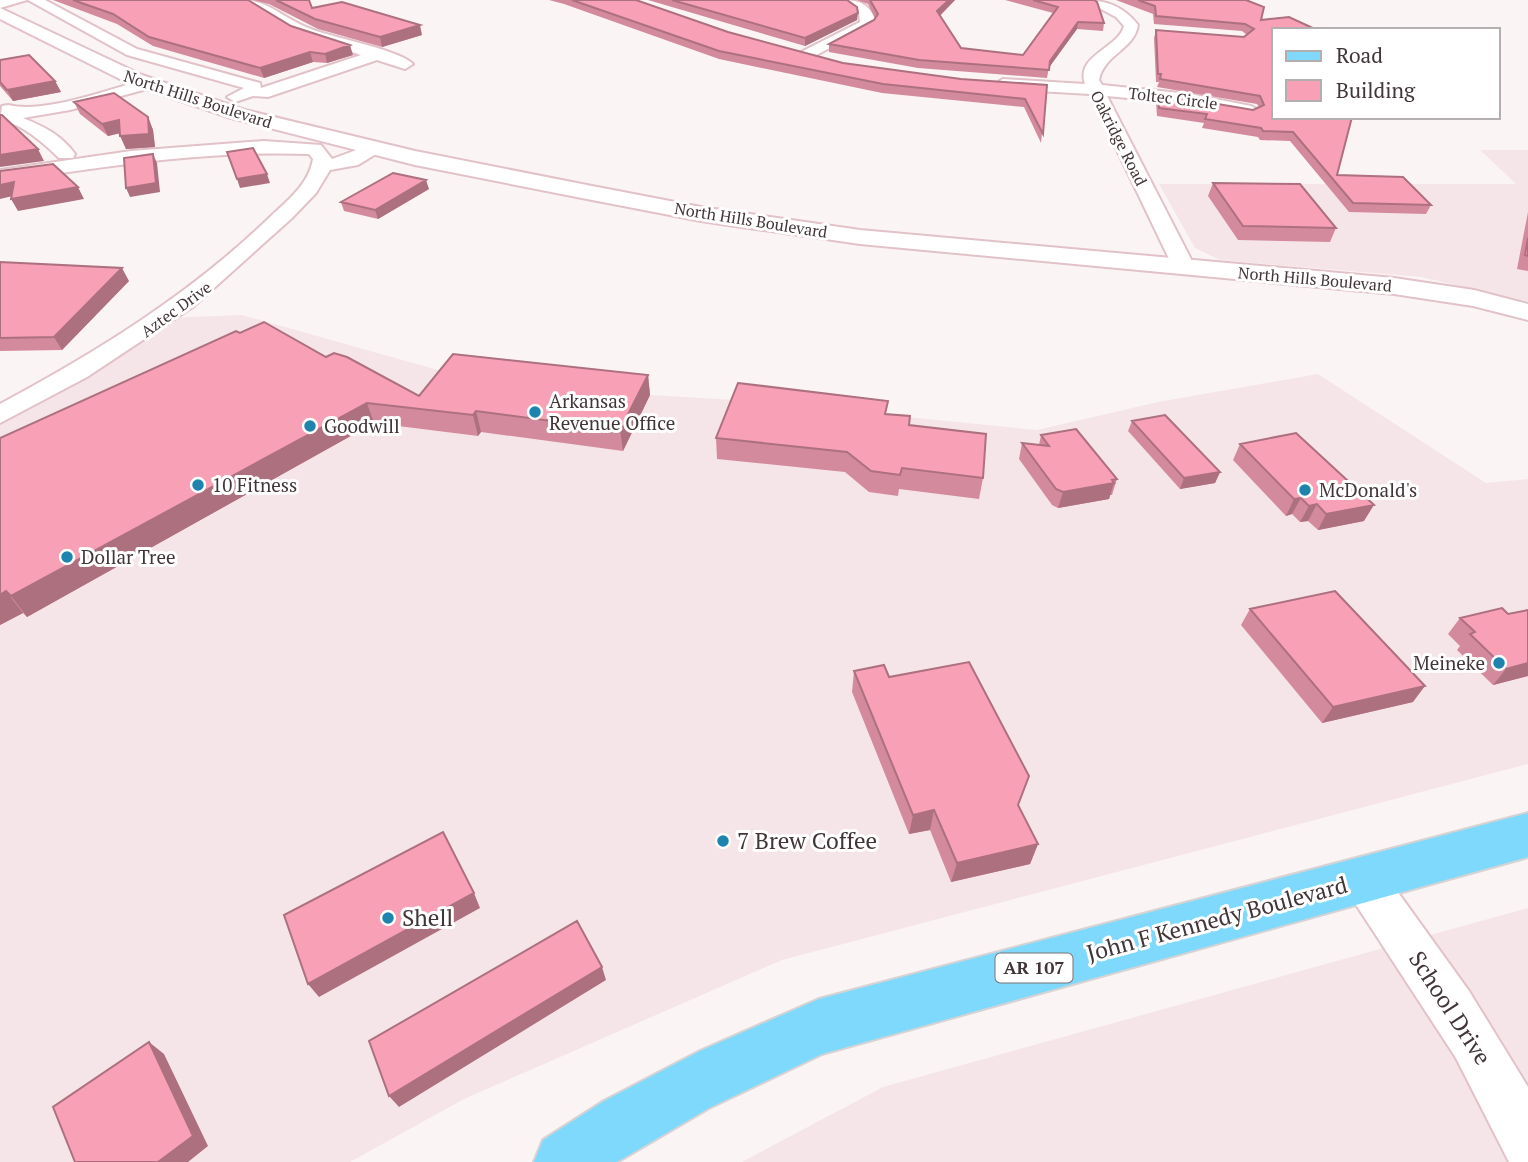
<svg xmlns="http://www.w3.org/2000/svg" width="1528" height="1162" font-family="'PT Serif',serif">
<style>
.built{fill:#f6e5e8}
.lines{fill:none;stroke-linecap:round;stroke-linejoin:round}
.street-casing{stroke:#e2c2c9;stroke-width:4}
.secondary-casing{stroke:#e2c2c9;stroke-width:4}
.primary-casing{stroke:#d5d3d3;stroke-width:4}
.street{fill:#fff;fill-rule:evenodd}
.secondary{fill:#fff;fill-rule:evenodd}
.primary{fill:#7fd9fd;fill-rule:evenodd}
.wall{fill:#d48a9d}
.shaded-wall{fill:#ad707f}
.building{fill:#f7a0b6;stroke:#ad707f;stroke-width:2}
.poi-dot{fill:#1e84ae;stroke:#fff;stroke-width:2.5}
.labels{text-anchor:middle;stroke-width:6;stroke-linejoin:round;paint-order:stroke}
.far-street-label{font-size:16px;fill:#423538;stroke:#fff}
.shield{fill:#fff;stroke:#7b7274;stroke-width:2}
.shield-label{font-size:18px;font-weight:bold;fill:#423538}
.poi-label{font-size:19px;fill:#423538;stroke:#fff;text-anchor:start}
.near-poi-label{font-size:23px;fill:#423538;stroke:#fff;text-anchor:start}
.near-street-label{font-size:23px;fill:#423538;stroke:#fff}
</style>
<rect width="100%" height="100%" fill="#fbf4f5"/>
<!-- built -->
<path class="built" d="M1480,150h48v152l-107,-25 -201,-17 -25,-12 -36,-64h357z
M242,315l203,57 205,23 85,5 302,30 121,-28 160,-28 168,109 42,-4v285l-746,196 -318,139 -114,63h-350v-747l166,-97z
M1528,908v254h-786l141,-75z"/>
<g class="lines">
<defs>
<path id="street" d="M0,0h27l-27,8z
M28,0h17l92,49 123,34 1,5 100,-33 -66,-22 -53,-33c26,0 41,18 64,27 25,11 92,22 107,37l-8,5 -28,-9 -109,37 -15,-1 -18,6 -8,-5 17,-9 -117,-33z
M839,0c18,0 30,2 36,20l-3,5 -61,33h-10v-6l59,-30 -1,-9z
M1084,0c23,0 40,7 54,25 -4,25 -34,29 -39,55l3,5 88,9 61,12 9,5 -9,5 -61,-12 -83,-8 88,171 -3,5h-16l-3,-5 -83,-173 -87,-5 -8,-5 8,-5 82,5c-10,-29 34,-36 39,-58l-8,-9z
M148,79l8,5 -2,3 -84,23 -47,8c22,9 38,17 52,36l-2,4h-14c-12,-12 -42,-39 -59,-36l2,-16 6,-1c38,9 100,-16 140,-26z
M264,141l57,4 11,14 43,-16 9,6 -26,16 -28,5 -14,23 -24,25 -98,88 -107,71 -87,46v-19c97,-52 189,-109 269,-186 18,-17 40,-34 44,-59l-4,-5c-104,-4 -207,13 -309,28v-12l131,-19z
M1364,860l15,6 90,125 59,96v75h-19l-53,-104 -107,-164 -7,-14 7,-14z"/>
<path id="secondary" d="M0,8l142,67 103,35 170,41 177,35 109,21 159,23 534,48 80,12 54,14v16l-55,-14 -79,-12 -534,-50 -159,-23 -109,-21 -177,-35 -184,-47 -103,-35 -128,-64z"/>
<path id="primary" d="M1528,813v44l-706,197 -113,54 -92,54h-83l9,-22 61,-39 96,-50 119,-52z"/>
</defs>
<!-- street casing -->
<use href="#street" class="street-casing"/>
<!-- secondary casing -->
<use href="#secondary" class="secondary-casing"/>
<!-- primary casing -->
<use href="#primary" class="primary-casing"/>
<!-- street -->
<use href="#street" class="street"/>
<!-- secondary -->
<use href="#secondary" class="secondary"/>
<!-- primary -->
<use href="#primary" class="primary"/>
</g>
<!-- wall -->
<path class="wall" d="M53,0h195l43,26 62,29 -26,8 -14,-1 -49,16 -111,-32 -36,-22z
M253,0h56l3,8 110,27 -40,12 -64,-18 -49,-25z
M549,0h87l92,32 115,31 118,16 86,6 -6,58 -17,-36 -142,-14 -163,-34 -155,-55z
M648,0h199l10,20 -52,26z
M857,0h98l-15,16 21,32 62,7 30,-42 -48,-13h89l10,23 -1,8 -26,-2 -28,38 -2,11 -129,-10 -89,-16v-8l45,-24 1,-2 -7,-14z
M1116,0h130l15,20 13,10 78,87 -15,58 94,30 -5,9 -77,-2 -59,-71 -30,-1 -2,-3 -56,-9 2,-5 -47,-7 -1,-14 3,-8 94,16 6,-3 -2,-3 -100,-17 2,-5h-3l-2,-44 2,-8 88,7 3,-2 -5,-4 -88,-7 -1,-10z
M0,60l55,21 6,11 -48,9 -13,-15z
M74,102l74,15 5,13 2,17 -29,2 -6,-16 -12,3 -28,-22z
M1213,183l123,45 -6,14 -92,-2 -30,-44z
M429,189l-51,30 -34,-8 -3,-9z
M1528,212v59l-11,-2z
M0,262l129,19 -67,69 -62,1z
M240,333l86,24 93,39 229,-21 2,20 -27,56 -142,-19 -3,4 -104,-13 -347,194 -4,-4 -23,12v-187z
M886,414l23,11 74,53 -4,21 -80,-10 -1,7 -29,-4 -24,-20 -128,-13 -1,-21z
M1132,421l88,51 -5,11 -35,6 -52,-58z
M1041,435l76,44 -5,16h-2l-1,4 -51,9 -6,-3 -33,-46 3,-16 17,2z
M1240,444l124,77 -46,9 -10,-9 -8,1 -8,-8 -6,2 -53,-56z
M1250,609l163,93 -91,21 -81,-98z
M1528,610v66l-35,9 -36,-35 3,-4 -12,-12 12,-16 48,-4z
M854,671l164,135 20,38 -8,20 -79,18 -21,-52 -21,4 -57,-142z"/>
<!-- shaded-wall -->
<path class="shaded-wall" d="M949,0h6l-19,19 1,-8z
M858,13l-1,7 -52,26v-8z
M1078,22l-1,7 -29,40 2,-8z
M420,25l2,10 -40,12 -2,-10z
M350,45l3,10 -26,8 -2,-9z
M310,52l3,10 -49,16 -4,-10z
M55,81l6,11 -48,9 -6,-11z
M148,117l5,13 2,17 -29,2 -6,-13z
M119,120l6,12 -17,4 -6,-12z
M38,149l6,12 -44,6v-12z
M153,154l4,9 3,29 -30,5 -4,-9z
M267,174l3,9 -30,5 -3,-9z
M426,180l3,9 -51,30 -3,-9z
M14,182l7,12 -21,5v-14z
M78,187l6,12 -66,12 -7,-12z
M122,268l7,13 -67,69 -8,-13z
M648,375l2,20 -27,56 -3,-21z
M367,403l7,20 -347,194 -16,-21z
M476,411l5,21 -3,4 -5,-21z
M1220,472l-5,11 -35,6 4,-11z
M1114,483l-5,16 -51,9 5,-16z
M1301,498l-9,16 -6,2 8,-17z
M1317,504l-9,17 -8,1 9,-16z
M1374,505l-10,16 -46,9 8,-16z
M6,591l17,22 -23,12v-30z
M1528,663v13l-35,9 13,-16z
M1425,686l-12,16 -91,21 11,-16z
M934,810l-4,20 -21,4 4,-19z
M1038,844l-8,20 -79,18 6,-19z
M474,893l6,15 -161,89 -11,-13z
M602,967l4,13 -207,127 -10,-11z
M149,1042l15,12 44,92 -20,16h-30z"/>
<!-- building -->
<path class="building" d="M73,0h175l43,26 59,19 -25,9 -15,-2 -50,16 -111,-31 -36,-23z
M276,0h33l3,8 30,-6 78,23 -40,12 -65,-18z
M572,0h64l92,32 115,31 118,16 86,6 -4,49 -18,-35 -142,-15 -164,-33z
M672,0h175l10,7 1,6 -53,25z
M870,0h79l-12,11 24,37 62,7 35,-48 -25,-7h61l3,2 7,21 -26,-1 -28,39 -1,9 -130,-10 -90,-16 45,-24 4,-6z
M1138,0h108l18,7 -3,13 28,-3 28,13h-43v87h78l-15,58 66,2 28,28 -78,-2 -60,-71 -30,-1 -2,-3 -56,-9 2,-5 -48,-6v-14l94,16 11,-5 -4,-9 -100,-17 1,-5h-3l-2,-44 88,7 10,-8 -9,-5 -89,-8 -1,-10z
M29,55l26,26 -48,9 -7,-8v-22z
M114,93l34,24 1,17 -29,2 -1,-16 -17,4 -28,-22z
M0,115h2l36,34 -38,6z
M253,148l14,26 -30,5 -10,-27z
M153,154l3,29 -30,5 -2,-30z
M53,164l25,23 -67,12 3,-17 -14,3v-14z
M393,173l33,7 -51,30 -34,-8z
M1213,183l87,1 36,44 -93,-2z
M1528,238v18l-3,-1z
M0,262l122,6 -68,69 -54,1z
M264,322l62,35 8,-4 13,4 72,39 34,-42 195,21 -28,55 -144,-19 -3,4 -106,-12 -356,193 -5,-5 -6,4v-157l236,-107 4,2z
M738,383l150,18 -3,13 25,2 -1,9 77,9 -3,44 -81,-10 -2,7 -29,-4 -24,-19 -131,-14z
M1165,415l55,57 -36,6 -52,-57z
M1076,429l41,50 -5,1 2,3 -51,9 -7,-3 -34,-46 27,3 -8,-11z
M1296,433l78,72 -48,9 -9,-10 -8,2 -8,-8 -7,1 -54,-55z
M1335,591l90,95 -92,21 -83,-98z
M1502,608l6,6 20,-4v53l-22,6 -36,-35 5,-2 -15,-14z
M969,662l60,114 -11,29 20,39 -81,19 -23,-53 -21,5 -59,-144 30,-6 5,12z
M443,832l31,61 -166,91 -24,-69z
M577,921l25,46 -213,129 -20,-55z
M149,1042l44,94 -35,26h-83l-22,-55z"/>
<!-- markers -->
<g class="poi-dot">
<circle cx="535" cy="412" r="7"/>
<circle cx="310" cy="426" r="7"/>
<circle cx="198" cy="485" r="7"/>
<circle cx="1305" cy="490" r="7"/>
<circle cx="67" cy="557" r="7"/>
<circle cx="1499" cy="663" r="7"/>
<circle cx="723" cy="841" r="7"/>
<circle cx="388" cy="918" r="7"/>
</g>
<g class="labels">
<!-- far-street labels -->
<g class="far-street-label">
<text transform="translate(1173 98) rotate(7)" y="6">Toltec Circle</text>
<text transform="translate(198 99) rotate(18)" y="6">North Hills Boulevard</text>
<text transform="translate(1119 138) rotate(63)" y="6">Oakridge Road</text>
<text transform="translate(751 220) rotate(9)" y="6">North Hills Boulevard</text>
<text transform="translate(1315 279) rotate(5)" y="6">North Hills Boulevard</text>
<text transform="translate(176 309) rotate(-36)" y="6">Aztec Drive</text>
</g>
<!-- shield labels -->
<rect class="shield" x="995.5" y="953.5" width="77" height="29" rx="5"/>
<g class="shield-label">
<text x="1034" y="974">AR 107</text>
</g>
<!-- poi labels -->
<g class="poi-label">
<text x="549" y="408">Arkansas<tspan x="549" dy="22">Revenue Office</tspan></text>
<text x="324" y="433">Goodwill</text>
<text x="212" y="492">10 Fitness</text>
<text x="1319" y="497">McDonald's</text>
<text x="81" y="564">Dollar Tree</text>
<text x="1485" y="670" text-anchor="end">Meineke</text>
</g>
<!-- near-poi labels -->
<g class="near-poi-label">
<text x="737" y="849">7 Brew Coffee</text>
<text x="402" y="926">Shell</text>
</g>
<!-- near-street labels -->
<g class="near-street-label">
<text transform="translate(1217 919) rotate(-15)" y="8">John F Kennedy Boulevard</text>
<text transform="translate(1450 1008) rotate(57)" y="8">School Drive</text>
</g>
</g>
<!-- legend -->
<rect x="1272" y="28" width="228" height="91" fill="#ffffff" stroke="#b3aeaf" stroke-width="2"/>
<rect x="1286" y="51" width="35" height="10" fill="#7fd9fd" stroke="#b3aeaf" stroke-width="2"/>
<text x="1336" y="63" font-size="21" fill="#423538">Road</text>
<rect x="1286" y="80" width="35" height="21" fill="#f7a0b6" stroke="#b3aeaf" stroke-width="2"/>
<text x="1336" y="98" font-size="21" fill="#423538">Building</text>
</svg>
